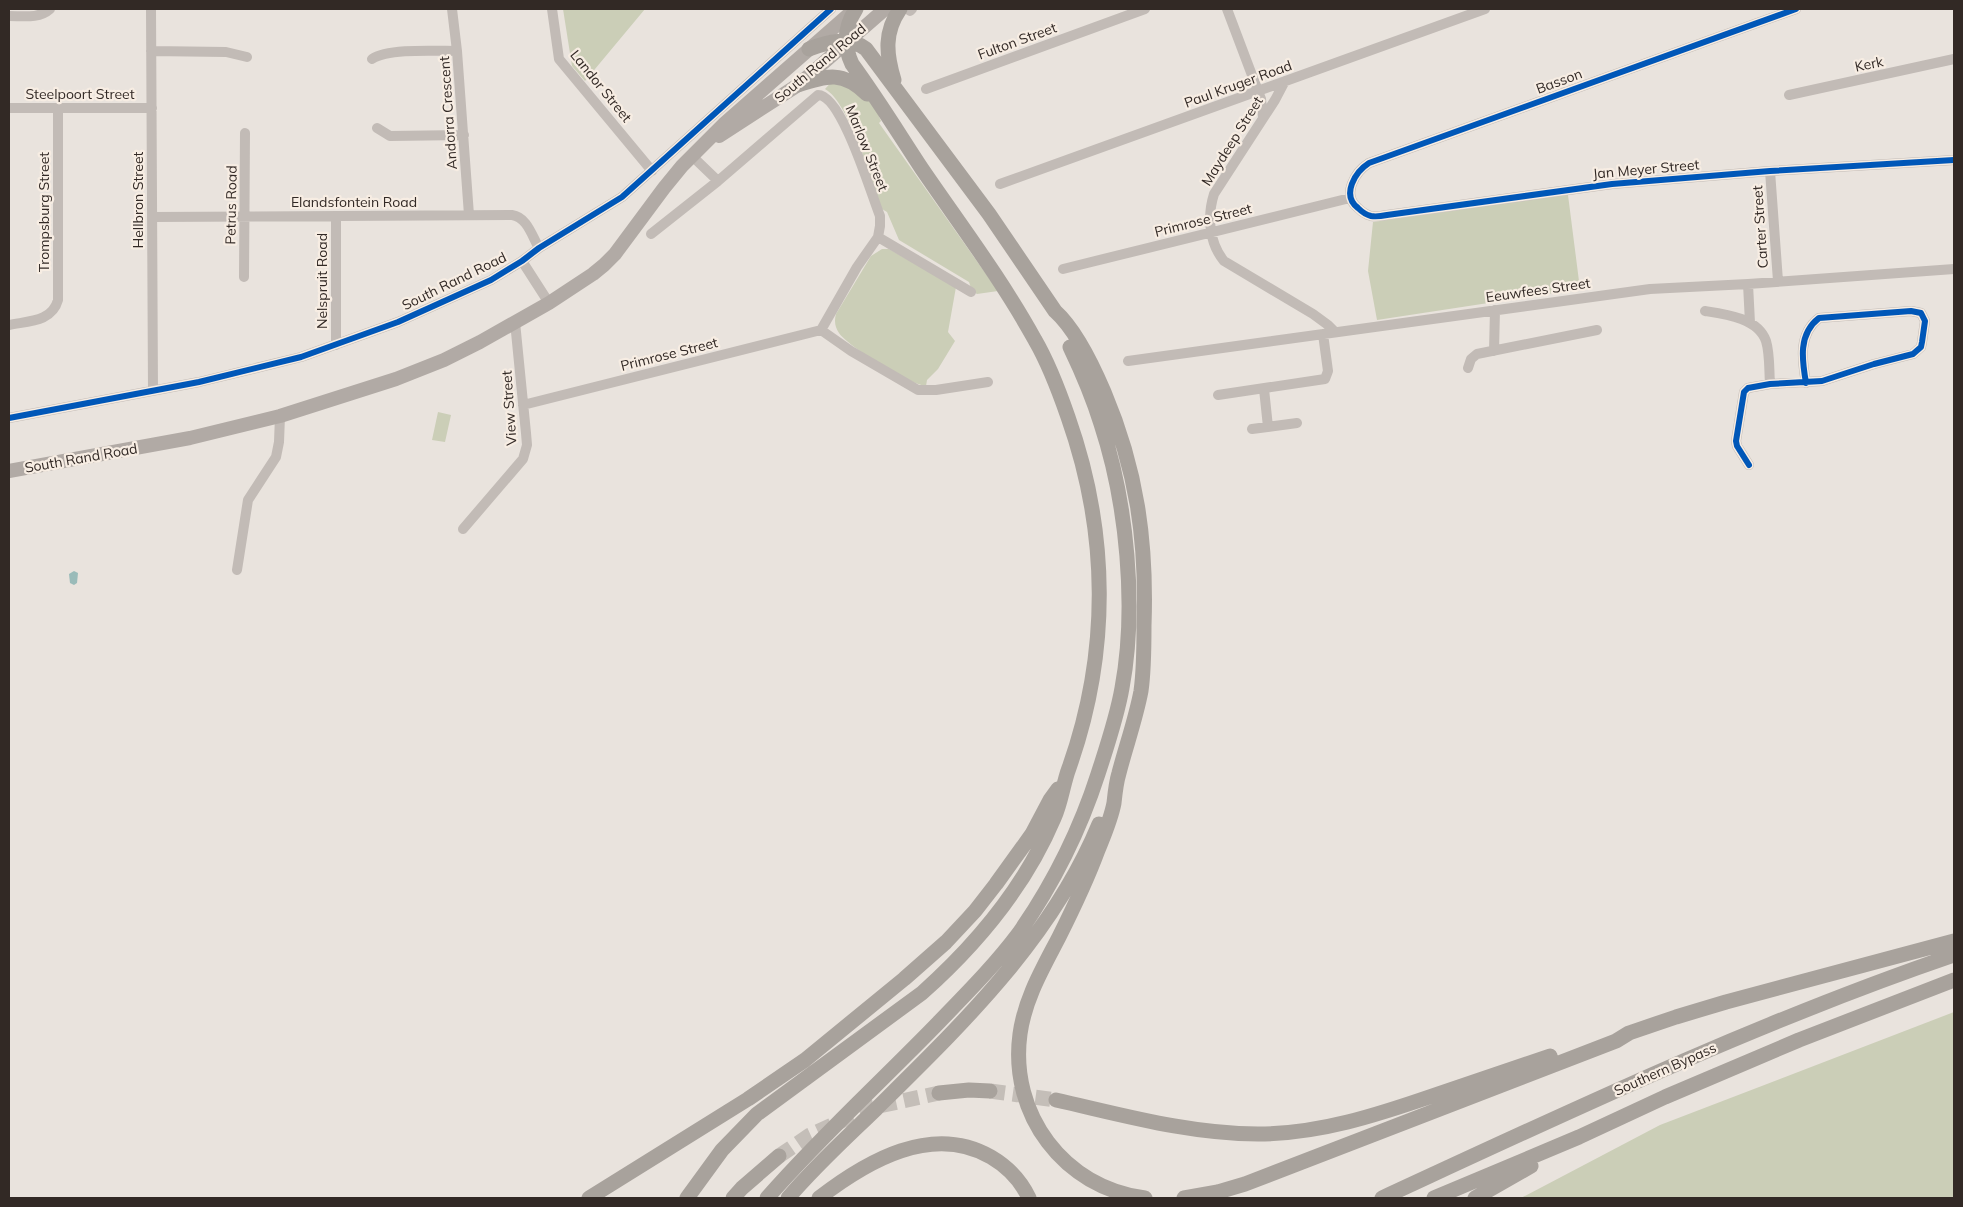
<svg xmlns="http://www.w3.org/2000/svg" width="1963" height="1207" font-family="Mulish,sans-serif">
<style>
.green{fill:#cbceb7}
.water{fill:#9abbb9}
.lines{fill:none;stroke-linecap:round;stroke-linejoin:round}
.highway-tunnel{stroke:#c4beb8;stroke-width:15;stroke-dasharray:15 8;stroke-linecap:butt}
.minor{stroke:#c2bbb6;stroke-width:10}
.major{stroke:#b1aaa5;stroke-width:14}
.highway{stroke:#a8a29c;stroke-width:15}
.cycleway-casing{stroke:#f7ede3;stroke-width:9}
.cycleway{stroke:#0057b8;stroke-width:6}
.labels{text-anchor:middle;stroke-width:4.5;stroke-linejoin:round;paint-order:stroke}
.street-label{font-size:14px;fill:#322925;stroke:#f7ede3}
</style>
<rect width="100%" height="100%" fill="#e9e3dd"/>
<!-- green -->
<path class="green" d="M563,9h82l-60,72 -13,-15z
M835,78l25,11 16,21 5,11 -2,2 119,168 -21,3 -5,-3 -3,-9 -70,-42 -12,-28 -5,-3c-10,-27 -33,-107 -57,-120z
M1568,195l12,94 -203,31 -9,-49 5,-49z
M882,249h7l67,38 -8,45 7,9 -17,28 -11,11 -1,6c-17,-2 -77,-39 -87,-53 -4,-6 -5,-12 -3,-19l35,-58z
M438,412l13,3 -6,27 -13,-2z
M1954,1012v186h-433l139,-73z"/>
<!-- water -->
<path class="water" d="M74,571l4,2 -1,10 -3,2 -4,-2 -1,-9z"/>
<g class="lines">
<!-- highway-tunnel -->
<path class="highway-tunnel" d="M990,1091l66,9
M779,1156l31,-21 60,-27 69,-15"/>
<!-- minor -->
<path class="minor" d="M151,9l2,382
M452,9l5,42 12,164
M552,9l7,50 93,112
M1227,9l34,90 2,18
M1796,9l-427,154c-14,9 -28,32 -11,45 3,3 9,7 13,8 5,1 11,0 16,-1l225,-31 158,-13 184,-11
M910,11l2,-2
M9,16c14,0 30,3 41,-7
M151,51l75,1 21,5
M372,59c16,-11 64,-8 85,-8
M1285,81l-10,19 -61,94c-7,22 -5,49 10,67l89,53 15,11 7,7
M926,89l219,-80
M1789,95l165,-36
M9,108h143
M377,128l13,8 74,-1
M692,156l26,25
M1770,171l8,110
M1000,184l485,-175
M336,216v129
M152,217l360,-2c15,2 20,21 27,33
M878,237l93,55
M522,261l27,42
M1063,269l287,-71
M244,277l1,-144
M1748,284l2,39
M1705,311c20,3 53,7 61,30 4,13 3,29 4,43
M9,325c19,-4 43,-3 49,-25v-192
M821,330l30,21 67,39h18l52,-8
M1494,351l1,-41
M1128,361l522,-72 98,-5 206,-15
M1468,368l3,-9 6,-5 120,-24
M1264,389l4,38
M1218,395l107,-16 3,-8 -5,-37
M523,405l298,-75 36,-63 21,-30 2,-11v-10c-9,-22 -38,-121 -62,-121l-100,86 -67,53
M9,418l190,-36 102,-25 97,-35 93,-42 31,-19 17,-13 83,-51 209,-188
M1252,429l45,-6
M1749,465l-12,-19 -1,-5 8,-49 4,-4 22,-4 52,-3 52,-17 39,-10 8,-7 1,-5 3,-21 -4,-8 -10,-2 -92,7c-21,16 -17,42 -13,65
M463,529l60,-70 4,-14 -1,-12 -11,-111
M237,570l11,-70 28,-43 3,-15 1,-26"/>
<!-- major -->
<path class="major" d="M719,136l79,-51 87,-76
M9,471l181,-33 90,-22 116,-37 48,-19 36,-18 69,-39 44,-29 11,-9 11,-11 49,-66 18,-22 43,-43 130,-114"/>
<!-- highway -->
<path class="highway" d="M809,49c18,-7 40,-13 57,0l123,165 66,97c20,18 38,55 49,81 33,78 43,149 40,234 0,21 0,44 -3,65 -5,27 -15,55 -22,82 -3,10 -4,20 -5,30 -3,16 -10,32 -16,47 -11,30 -25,59 -39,87 -16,31 -34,61 -39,97 -11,80 44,154 125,164
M894,80c-8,-26 -10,-48 6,-71
M798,85c30,-10 45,-14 69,9
M939,1093l30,-3 21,1
M1056,1100c67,15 133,34 202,34 61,0 119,-19 177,-39 38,-13 76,-26 115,-39
M589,1198l159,-99 57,-39 99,-81 42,-37 29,-31 21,-27 36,-50 18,-34 8,-11
M687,1198l35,-48 35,-36 165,-121c55,-49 103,-106 132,-175 7,-15 9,-34 15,-50 41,-116 40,-235 -1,-351 -9,-26 -19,-53 -33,-77 -33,-60 -74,-114 -113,-171 -23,-35 -45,-71 -70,-105 -9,-19 -7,-38 4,-55
M733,1198l9,-10 37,-32
M767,1198c54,-62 116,-118 173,-177 27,-28 55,-56 79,-88 34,-49 61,-103 79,-159 9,-28 19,-57 24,-86 15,-81 5,-185 -21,-264 -8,-26 -19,-52 -31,-77
M788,1198c27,-32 58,-60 88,-89 86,-85 176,-171 223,-285
M819,1198c48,-37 113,-75 172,-41 17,10 30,24 38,41
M1184,1198l34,-6 27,-8 371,-143 13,-8 47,-16 50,-15 228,-61
M1382,1198c188,-87 376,-176 572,-243
M1434,1198l145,-61 86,-40 134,-57 155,-60
M1475,1198l56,-32"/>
<defs>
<path id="cycleway" d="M1796,9l-427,154c-14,9 -28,32 -11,45 3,3 9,7 13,8 5,1 11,0 16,-1l225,-31 158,-13 184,-11
M9,418l190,-36 102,-25 97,-35 93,-42 31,-19 17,-13 83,-51 209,-188
M1749,465l-12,-19 -1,-5 8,-49 4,-4 22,-4 52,-3 52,-17 39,-10 8,-7 1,-5 3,-21 -4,-8 -10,-2 -92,7c-21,16 -17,42 -13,65"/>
</defs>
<!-- cycleway casing -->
<use href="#cycleway" class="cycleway-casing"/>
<!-- cycleway -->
<use href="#cycleway" class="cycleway"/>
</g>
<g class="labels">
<!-- street labels -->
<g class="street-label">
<text transform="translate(1017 41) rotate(-20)" y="5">Fulton Street</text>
<text transform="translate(820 63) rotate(-40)" y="5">South Rand Road</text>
<text transform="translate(1869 64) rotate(-12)" y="5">Kerk</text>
<text transform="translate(1559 81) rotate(-20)" y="5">Basson</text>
<text transform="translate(1238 84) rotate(-20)" y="5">Paul Kruger Road</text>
<text transform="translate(601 86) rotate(51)" y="5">Landor Street</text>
<text x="80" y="99">Steelpoort Street</text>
<text transform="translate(448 113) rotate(-94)" y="5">Andorra Crescent</text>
<text transform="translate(1232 141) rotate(-58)" y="5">Maydeep Street</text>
<text transform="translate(867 148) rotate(68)" y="5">Marlow Street</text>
<text transform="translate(1646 169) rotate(-5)" y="5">Jan Meyer Street</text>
<text transform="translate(138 200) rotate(-90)" y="5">Hellbron Street</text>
<text x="354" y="207">Elandsfontein Road</text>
<text transform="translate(231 205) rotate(-89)" y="5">Petrus Road</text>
<text transform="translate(44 212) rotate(-90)" y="5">Trompsburg Street</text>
<text transform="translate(1203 220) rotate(-14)" y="5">Primrose Street</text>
<text transform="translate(1760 227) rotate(-94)" y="5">Carter Street</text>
<text transform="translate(322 281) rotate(-90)" y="5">Nelspruit Road</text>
<text transform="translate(454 281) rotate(-26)" y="5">South Rand Road</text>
<text transform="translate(1538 290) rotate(-8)" y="5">Eeuwfees Street</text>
<text transform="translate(669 354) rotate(-14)" y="5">Primrose Street</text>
<text transform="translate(509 408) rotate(-94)" y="5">View Street</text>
<text transform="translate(81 458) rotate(-10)" y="5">South Rand Road</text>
<text transform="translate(1665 1069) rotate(-24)" y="5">Southern Bypass</text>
</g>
</g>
<!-- border -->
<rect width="1963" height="1207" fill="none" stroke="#322925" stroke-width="20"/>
</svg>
